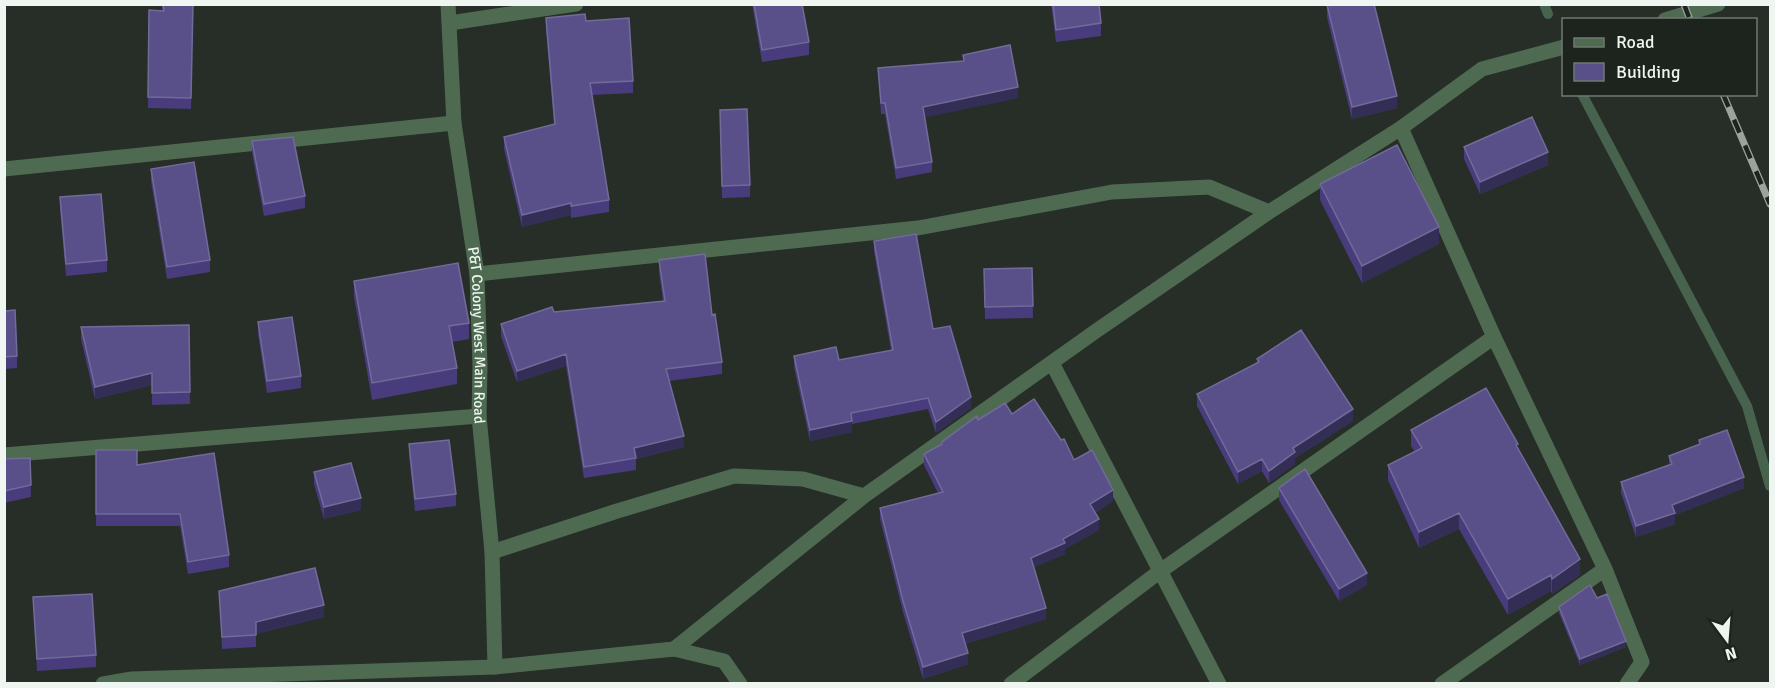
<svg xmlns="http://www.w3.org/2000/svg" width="1775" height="688" font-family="Signika,sans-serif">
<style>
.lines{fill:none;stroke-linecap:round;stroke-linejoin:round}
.stream{stroke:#48634d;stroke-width:10}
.minor{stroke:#4e6b52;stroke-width:15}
.tertiary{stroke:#4e6b52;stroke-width:15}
.rail-casing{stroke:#9ca39d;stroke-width:7}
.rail{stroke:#1c241d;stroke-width:4.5;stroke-dasharray:14;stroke-linecap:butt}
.wall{fill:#493c7d}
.shaded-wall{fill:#332e55}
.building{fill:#5a5089;stroke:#726a99;stroke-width:1.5}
.labels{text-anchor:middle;stroke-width:6;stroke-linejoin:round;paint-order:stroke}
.street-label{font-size:15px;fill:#eff5f0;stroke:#1c241d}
</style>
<rect width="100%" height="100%" fill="#262e27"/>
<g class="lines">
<!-- stream -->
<path class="stream" d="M1544,4l4,10
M1582,94l165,312 23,80"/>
<!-- minor -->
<path class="minor" d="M1665,20l53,-16
M450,23l126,-19
M1401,128l93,209 111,232 -163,115
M4,169l450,-46
M477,274l441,-46 194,-36 97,-5 60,25
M1052,363l167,321
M4,455l475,-39
M864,496l232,-165 173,-119 132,-84 81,-59 82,-22
M492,552l122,-40 120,-36 69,3 61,17 -190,153
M1605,569l37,93 -15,22
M103,684l29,-5 363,-12
M1011,684l148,-112 335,-235"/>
<!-- tertiary -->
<path class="tertiary" id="s1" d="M448,4l6,119 23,151 3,92 -1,50 13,136 3,115 179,-18 50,12 16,23"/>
<defs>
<path id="rail" d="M1684,4l6,16
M1723,94l47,110"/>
</defs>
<!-- rail casing -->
<use href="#rail" class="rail-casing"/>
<!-- rail -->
<use href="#rail" class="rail"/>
</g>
<!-- wall -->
<path class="wall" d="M162,4h31l-2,105 -43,-1 1,-98 13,1z
M752,4h50l7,38v13l-47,7z
M1051,4h48l2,19v13l-45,6z
M1327,5l70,103 -45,11 -25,-102z
M546,18l40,3 47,60v12l-41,2 17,105v12l-38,6v-3l-49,12 -18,-78v-12l50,-12 -8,-95z
M963,55l55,43 -93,19 7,45v10l-36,7 -11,-65h-4l-3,-46 85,-7z
M720,110l30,75v12l-28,1z
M252,141l53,55v12l-41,8 -12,-63z
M1464,147l84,18 -68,29 -16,-35z
M151,169l59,91v12l-43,7 -16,-98z
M1320,184l119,60 -77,39 -42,-83z
M60,197l47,63v12l-41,4 -6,-67z
M874,241l59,88 38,79 -35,25 -8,-24 -76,15v8l-42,9 -16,-74v-11l45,4 52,-10 -17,-98z
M659,260l53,55 10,47v12l-53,7 15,66 -48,12v11l-52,8 -18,-112 -49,16 -16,-46v-12l53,-12 109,-11 -4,-29z
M1032,268l1,50 -48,1 -1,-50z
M354,281l115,42v16l-17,3 5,26v16l-85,16 -18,-103z
M4,311l13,45v12l-13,1z
M258,322l43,54v12l-34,5 -9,-59z
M189,325l1,79 -38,1v-20l-57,14 -14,-60v-12z
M1257,359l96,62 -58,37v6l-26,19 -7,-12 -24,13 -41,-78v-12l60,-31z
M1012,414l62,46 39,41 -18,12 4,17 -34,19v5l-31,13 12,52 -81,25 3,20 -45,15 -20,-67 -23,-93v-11l58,-15 -14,-28v-11l18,-10v-2l36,-22z
M1411,430l107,20 62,125 -28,19 -1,-3 -43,24 -49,-86 -40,19 -31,-68v-15l27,-13 -4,-6z
M1699,440l45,48 -69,27v9l-39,13 -15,-44v-11l48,-17v-9l30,-12z
M409,444l47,50v12l-41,5 -6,-55z
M96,450l41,15 92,90v12l-41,7 -8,-48h-84z
M30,458l1,39 -27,6v-44z
M314,472l47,38 -37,9 -10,-35z
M1279,488l88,97 -28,16 -60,-101z
M219,591l105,26 -68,17v13l-34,2z
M33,597l63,58v12l-59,4z
M1559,607l67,40 -46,18 -21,-52z"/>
<!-- shaded-wall -->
<path class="shaded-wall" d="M1018,87v11l-95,20v-11z
M1397,96v12l-45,11v-12z
M1548,152v13l-68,29v-12z
M571,203v12l-49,12v-12z
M1439,227v17l-77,39v-17z
M566,354v12l-49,16v-11z
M152,373v12l-57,14v-12z
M971,397v11l-35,25v-11z
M1353,409v12l-58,37v6l-26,19v-12l24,-23z
M852,421v11l-42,9v-11z
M684,436v11l-48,12 -2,-11z
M1262,459v12l-24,13v-12z
M1744,477v11l-69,27v9l-39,13v-11l36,-21z
M1113,490v11l-23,15v-12z
M361,498v12l-37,9v-12z
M1459,513v16l-40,19v-16z
M1099,519v11l-34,19v5l-34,15v-11z
M1580,559v16l-28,19v-15z
M1367,573v12l-28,16v-12z
M1551,575v16l-43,24v-16z
M324,605v12l-68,17v-12z
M1046,608v11l-84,26v-12z
M1626,641v6l-46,18v-6z
M968,653v11l-45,15v-12z"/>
<!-- building -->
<path class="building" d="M163,4h30l-2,94 -43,-1 1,-87 15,1z
M754,4h48l7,38 -47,8z
M1053,4h46l2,19 -45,7z
M1374,4l23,92 -45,11 -25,-102z
M585,14l1,7 43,-3 4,63 -43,2 19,117 -38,6v-3l-49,12 -18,-78 51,-13 -9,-106z
M1010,45l8,42 -95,20 9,55 -36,6 -11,-65h-4l-3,-35 86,-7 -1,-6z
M747,109l3,76 -28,1 -2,-76z
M1532,117l16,35 -68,30 -16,-35z
M293,137l12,59 -41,8 -12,-63z
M1397,145l42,82 -77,39 -42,-82z
M194,162l16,98 -43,7 -16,-98z
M101,194l6,66 -41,4 -6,-67z
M916,234l17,95 17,-3 21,71 -35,25 -8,-24 -77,15 1,8 -42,9 -16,-74 42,-9 3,13 54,-10 -19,-109z
M705,254l7,61 3,-1 7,48 -56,7 18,67 -50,12 2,10 -52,9 -18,-113 -49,17 -16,-47 51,-17 2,5 111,-11 -6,-41z
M458,263l11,60 -20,3 8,42 -85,15 -18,-102z
M1032,268l1,38 -48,1 -1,-38z
M15,310l2,46 -13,1v-46z
M292,317l9,59 -34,5 -9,-59z
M189,325l1,67 -38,1v-20l-57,14 -14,-60z
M1301,330l52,79 -60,39 2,4 -26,19 -7,-12 -24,13 -41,-78 62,-32 -2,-3z
M1486,388l32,56 -2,1 64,114 -28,20 -1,-4 -43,24 -49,-86 -40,19 -31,-67 34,-17 -11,-18z
M1034,399l27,41 3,-1 10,21 18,-10 21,40 -23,14 9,15 -36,20 2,4 -34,15 15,50 -84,25 6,20 -45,14 -20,-66 -23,-93 63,-16 -19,-38 18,-10v-2l35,-26 1,4 27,-17 7,11z
M1727,430l17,47 -72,28 3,8 -39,13 -15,-44 51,-18 -3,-8 31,-12 -1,-4z
M449,440l7,54 -41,5 -6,-55z
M96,450h41v15l77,-12 15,102 -41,7 -8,-48h-84z
M30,458l1,27 -27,6v-32z
M351,463l10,35 -37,9 -10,-35z
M1305,469l62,104 -28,16 -60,-101z
M315,568l9,37 -68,17v13l-34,2 -3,-46z
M1590,585l7,13 10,-4 19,47 -46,18 -21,-52z
M92,594l4,61 -59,4 -4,-62z"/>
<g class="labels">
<!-- street labels -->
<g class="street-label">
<text dy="5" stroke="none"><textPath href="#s1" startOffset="333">P&amp;T Colony West Main Road</textPath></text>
</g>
</g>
<!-- border -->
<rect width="1775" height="688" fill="none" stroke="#eff5f0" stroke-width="12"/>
<!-- legend -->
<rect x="1562" y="18" width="195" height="78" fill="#1c241d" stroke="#707871" stroke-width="1.5"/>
<rect x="1574" y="38" width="30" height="9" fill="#4e6b52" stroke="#707871" stroke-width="1.5"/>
<text x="1616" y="48" font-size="18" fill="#eff5f0">Road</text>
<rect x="1574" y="63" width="30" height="18" fill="#5a5089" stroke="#707871" stroke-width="1.5"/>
<text x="1616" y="78" font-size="18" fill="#eff5f0">Building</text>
<!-- north arrow -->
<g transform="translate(1727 640) rotate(164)" stroke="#1c241d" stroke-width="4.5" paint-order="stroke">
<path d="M0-4.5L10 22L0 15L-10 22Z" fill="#eff5f0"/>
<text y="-9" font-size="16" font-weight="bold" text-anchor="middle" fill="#eff5f0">N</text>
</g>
</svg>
